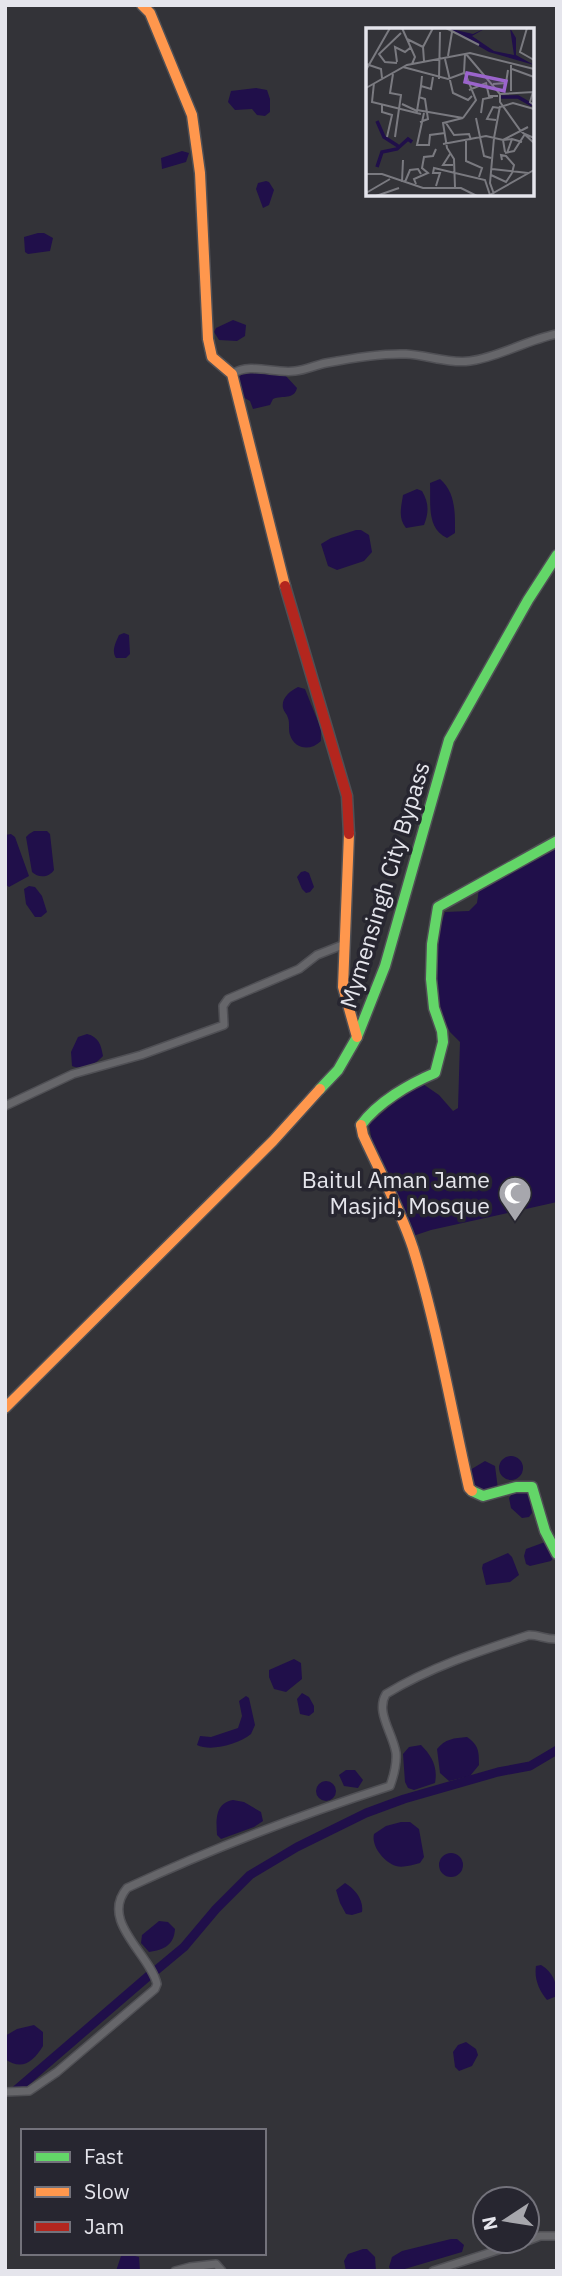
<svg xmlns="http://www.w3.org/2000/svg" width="562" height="2276" font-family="'IBM Plex Sans',sans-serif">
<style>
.water{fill:#200f4a}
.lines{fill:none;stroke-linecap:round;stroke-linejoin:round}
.canal{stroke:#200f4a;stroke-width:9}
.street-casing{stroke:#505055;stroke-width:10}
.fast-casing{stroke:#505055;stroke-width:13}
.slow-casing{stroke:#505055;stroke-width:13}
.jam-casing{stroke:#505055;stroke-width:13}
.street{stroke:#66666a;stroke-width:7}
.fast{stroke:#63d668;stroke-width:10}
.slow{stroke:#ff974d;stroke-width:10}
.jam{stroke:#b3261e;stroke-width:10}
.labels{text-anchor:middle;stroke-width:7;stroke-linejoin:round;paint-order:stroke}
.street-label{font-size:23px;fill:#e5e5ec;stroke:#272630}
.poi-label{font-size:23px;fill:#e5e5ec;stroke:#272630;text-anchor:end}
.inset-river{fill:none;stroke:#200f4a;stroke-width:3.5}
.inset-road{fill:none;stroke:#7a7a80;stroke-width:2}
.view{fill:#9b64cc;fill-opacity:0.15;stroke:#9b64cc;stroke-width:3.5}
.inset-edge{fill:none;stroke:#e5e5ec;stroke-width:3.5}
</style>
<rect width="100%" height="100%" fill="#333338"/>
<!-- water -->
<path class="water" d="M256,88l11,2 3,9v13l-5,4 -8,-1 -5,-6 -17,1 -7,-8 3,-11z
M182,151l7,2 -3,9 -24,7 -1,-11z
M266,181l3,1 5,8 -5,15 -6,3 -7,-19 2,-6z
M38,233h6l9,5 -3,13 -22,3 -3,-2 -1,-15z
M233,320l13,5 -1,11 -8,5 -18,-1 -5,-8 2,-4z
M250,371l34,3 13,14c-3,12 -14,7 -24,11l-3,6 -17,4 -3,-8 -9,-5 -2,-9v-11z
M440,479c16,14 15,34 15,54l-8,5c-21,-10 -16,-35 -17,-55z
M417,489l5,2c7,12 7,21 2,34l-18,3c-8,-10 -5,-20 -3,-33z
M356,530h5l8,5 3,17 -8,9 -27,9 -9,-4 -7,-22 10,-6z
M124,633l5,2 1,19 -4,4h-10c-5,-7 0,-16 3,-23z
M298,687l7,2 16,40v12c-10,10 -26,9 -31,-6 -2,-6 0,-12 -2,-17 -1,-4 -4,-6 -5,-10 -2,-10 7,-17 15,-21z
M34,831h13l3,3 4,36c-5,8 -16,8 -22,2l-6,-35 3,-3z
M11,834l4,3 14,39 -20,11 -4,-3v-49z
M557,846v356l-126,28 -18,6 -41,-94 -3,-18 34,-29 20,-11 16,11 14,16 5,-3 2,-66 -10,-10 -10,-18 -6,-66 11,-36 24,-1 8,-8 2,-14z
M305,871l4,2 5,14 -4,5 -4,1 -4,-4 -5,-12 4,-5z
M29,886l6,1 7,9 5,16 -6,5h-6l-9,-13 -2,-15z
M87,1034c12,3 14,11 16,22 -7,8 -20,15 -31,10l-1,-14 7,-15z
M499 1468a12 12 0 1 1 24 0a12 12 0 1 1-24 0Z
M485,1461l10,5 3,23 -3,3 -20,-1 -6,-16 1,-5z
M528,1490l4,23 -3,4 -7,1 -11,-10 -2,-10 5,-7z
M545,1542l4,3 4,13 -2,3 -21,5 -4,-2 -2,-8 2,-7z
M508,1553l4,4 7,18 -9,7 -24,3 -4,-17 1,-4z
M294,1659l7,4 1,16 -16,13 -12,-3 -5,-12v-7z
M302,1693l7,4 5,9v6l-5,4 -9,-2 -3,-15z
M246,1696l3,2 6,27 -4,9c-12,10 -40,18 -54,11l3,-9 11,1 27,-9 4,-12 -3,-15z
M467,1737c12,8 12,15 12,28l-9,11 -21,5 -9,-8 -3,-24c8,-10 17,-11 30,-12z
M421,1745c11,11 17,22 14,38l-21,7 -6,-2 -3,-6 -2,-28 6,-7z
M346,1770h9l8,10 -5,8 -14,-2 -5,-11z
M316 1791a10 10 0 1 1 20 0a10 10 0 1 1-20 0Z
M233,1800l11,2 17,10 2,9 -9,6 -33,12 -4,-4c-1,-15 -2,-32 16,-35z
M401,1822h9l9,7 5,28 -4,6c-8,2 -17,5 -24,3 -12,-4 -25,-20 -22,-32l12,-8z
M439 1865a12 12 0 1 1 24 0a12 12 0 1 1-24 0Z
M345,1883c10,6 19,17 17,29l-10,3 -6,-1 -6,-11 -4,-13z
M159,1921l9,1 7,7c-1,16 -11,21 -26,23l-8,-9 1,-8z
M541,1965c12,7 16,18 16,31l-10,4c-8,-10 -13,-21 -11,-34z
M34,2025l9,7v14c-10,16 -21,25 -38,13v-23l12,-7z
M466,2042l10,7 2,6 -6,11 -13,5 -4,-4 -2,-15 5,-7z
M451,2239h6l7,6 -2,7 -64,19h-7l-2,-4 3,-10 10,-6z
M363,2249h4l8,8 1,14h-30l-2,-10 4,-7z
M127,2254l12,3 1,14h-24l5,-15z"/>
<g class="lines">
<!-- canal -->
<path class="canal" d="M154,1972l30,-25 32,-38 34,-34 47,-28 69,-34 38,-14 94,-27 32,-6 27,-16
M15,2091l137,-118"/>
<defs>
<path id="street" d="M232,374c19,-12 42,0 63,-3 10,-1 21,-6 31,-8 26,-5 54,-10 80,-9 21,1 43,10 64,7 30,-4 56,-21 87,-27
M5,1106l68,-32 68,-19 83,-30 -1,-19 5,-7 71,-30 18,-14 28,-11
M5,2092l24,-1 28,-19 98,-83 2,-5c-7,-30 -58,-63 -30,-96 86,-40 173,-73 263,-102 4,-11 7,-21 6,-33 -3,-20 -21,-41 -10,-59 44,-27 94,-43 143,-59 11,0 17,5 28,4
M527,2241l13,-5h17
M175,2271l15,-4 26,-3 6,7
M433,2271l93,-30"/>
<path id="fast" d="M320,1089l18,-19 19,-33 28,-71 64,-226 79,-140 29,-45
M361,1125c17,-23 48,-41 74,-52l8,-31 -1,-11 -8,-23 -3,-29 1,-35 6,-37 119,-66
M472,1491l11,5 33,-9h16l13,44 12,23"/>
<path id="slow" d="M142,5l8,8 42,102 8,58 8,166 4,18 20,17 53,212
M349,834l-6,153 14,50
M361,1125l2,10c17,37 37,74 50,113 24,78 38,160 56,240l3,3
M5,1408l268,-267 47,-52"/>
<path id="jam" d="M285,586l62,210 2,38"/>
</defs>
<!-- street casing -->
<use href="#street" class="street-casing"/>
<!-- fast casing -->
<use href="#fast" class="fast-casing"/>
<!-- slow casing -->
<use href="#slow" class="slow-casing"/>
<!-- jam casing -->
<use href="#jam" class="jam-casing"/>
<!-- street -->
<use href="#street" class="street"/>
<!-- fast -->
<use href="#fast" class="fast"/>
<!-- slow -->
<use href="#slow" class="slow"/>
<!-- jam -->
<use href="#jam" class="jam"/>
</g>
<!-- icons -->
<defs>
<symbol id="mosque-pin" viewBox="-11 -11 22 30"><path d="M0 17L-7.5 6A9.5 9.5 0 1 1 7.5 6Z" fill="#a7a7ad" stroke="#272630"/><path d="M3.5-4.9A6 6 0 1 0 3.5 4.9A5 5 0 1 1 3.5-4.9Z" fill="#fff"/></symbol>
</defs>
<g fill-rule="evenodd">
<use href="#mosque-pin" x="496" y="1174" width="38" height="52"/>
</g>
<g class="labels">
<!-- street labels -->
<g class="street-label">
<text transform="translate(385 885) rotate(-73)" y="8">Mymensingh City Bypass</text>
</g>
<!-- poi labels -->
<g class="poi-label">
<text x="490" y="1188">Baitul Aman Jame<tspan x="490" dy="26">Masjid, Mosque</tspan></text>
</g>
</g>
<!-- overview -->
<g transform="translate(366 28)">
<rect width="168" height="168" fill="#333338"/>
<path d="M81,0l26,6 13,-6 -14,8 22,15 20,4 -4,-27 6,10v17l18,10 -45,-13z" fill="#200f4a"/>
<path class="inset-river" d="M135,69h17l14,8M11,93l7,16 14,9M11,139l5,-15 15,-3 11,-10 4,3"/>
<path class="inset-road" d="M36,0l13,29 -3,7M80,0l33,17M161,0l-7,24 14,8M41,11l16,8 1,14M57,19l10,-19M100,26l34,40v8l20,28 14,13M82,28l4,-24M79,31l8,34 15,7 4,-4M31,34l-2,-15 10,5 5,-4M31,35l-12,-1 -6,-8 22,-21M145,35v28M0,36l15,5 1,9M37,39l45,12 16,-6 1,-19M146,41l22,8M0,42l24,-42M27,46l-3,19 11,2 -6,42M56,48l-1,10 10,3 2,-12M73,51l1,-47M8,55l-2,19 49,12M127,56l13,-1 2,-13M0,60l41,-23 63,-12 64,16M103,62l17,-7 3,13h9M134,66l33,-2 -3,10 4,3M53,69l6,2 3,20 -8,3M16,76v8l10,3 -5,22M36,76l15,7 4,-25M134,79l13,-4 21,6M51,82l46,8 -20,5 4,25 7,11 1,28M58,85l-7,32h12l1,-10 15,-2M115,85l2,-14 10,-2M97,90l13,-18 -11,-27M110,90l8,38 7,2M130,92l-9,-1 6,-12 7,1M80,95l8,12 15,-1 2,6M128,110l6,-32M100,112v21l16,7 -3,9M77,116l43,-8 17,4 25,-13M139,124l-2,-12 9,-1M139,125l9,-2 11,-17 9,4M141,125l5,-14 10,3M84,126l-7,11h10M136,132l-1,-5 5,1 8,9 -2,8M126,141l36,4M0,146h16l41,14h38l16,8M125,147l15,7 6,-9M36,154l1,-22M39,154l5,-12 8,-1 3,5M50,156l-2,-5 14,-6 -6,-5 2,-11 9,-1 3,-7M70,158l4,-13h-7l1,-5 51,12 5,15M0,165l24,-14M128,166l-4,-11 4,-45M10,168l23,-8M122,168l46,-26"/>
<path class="view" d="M101,45l39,8 -2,10 -39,-9z"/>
<rect width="168" height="168" class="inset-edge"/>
</g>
<!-- border -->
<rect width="562" height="2276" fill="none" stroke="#e5e5ec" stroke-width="14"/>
<!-- legend -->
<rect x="21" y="2129" width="245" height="126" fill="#272630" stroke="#73727b" stroke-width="2"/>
<rect x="35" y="2152" width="35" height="10" fill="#63d668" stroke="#73727b" stroke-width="2"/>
<text x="84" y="2164" font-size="21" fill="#e5e5ec">Fast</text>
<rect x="35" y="2187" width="35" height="10" fill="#ff974d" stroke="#73727b" stroke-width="2"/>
<text x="84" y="2199" font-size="21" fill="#e5e5ec">Slow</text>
<rect x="35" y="2222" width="35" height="10" fill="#b3261e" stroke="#73727b" stroke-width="2"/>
<text x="84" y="2234" font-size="21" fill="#e5e5ec">Jam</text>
<!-- north arrow -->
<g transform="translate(506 2220) rotate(258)"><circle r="33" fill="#272630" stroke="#73727b" stroke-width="2"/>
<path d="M0-5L12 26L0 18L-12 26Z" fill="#a7a7ad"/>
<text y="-10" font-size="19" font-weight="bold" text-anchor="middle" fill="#e5e5ec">N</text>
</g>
</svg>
